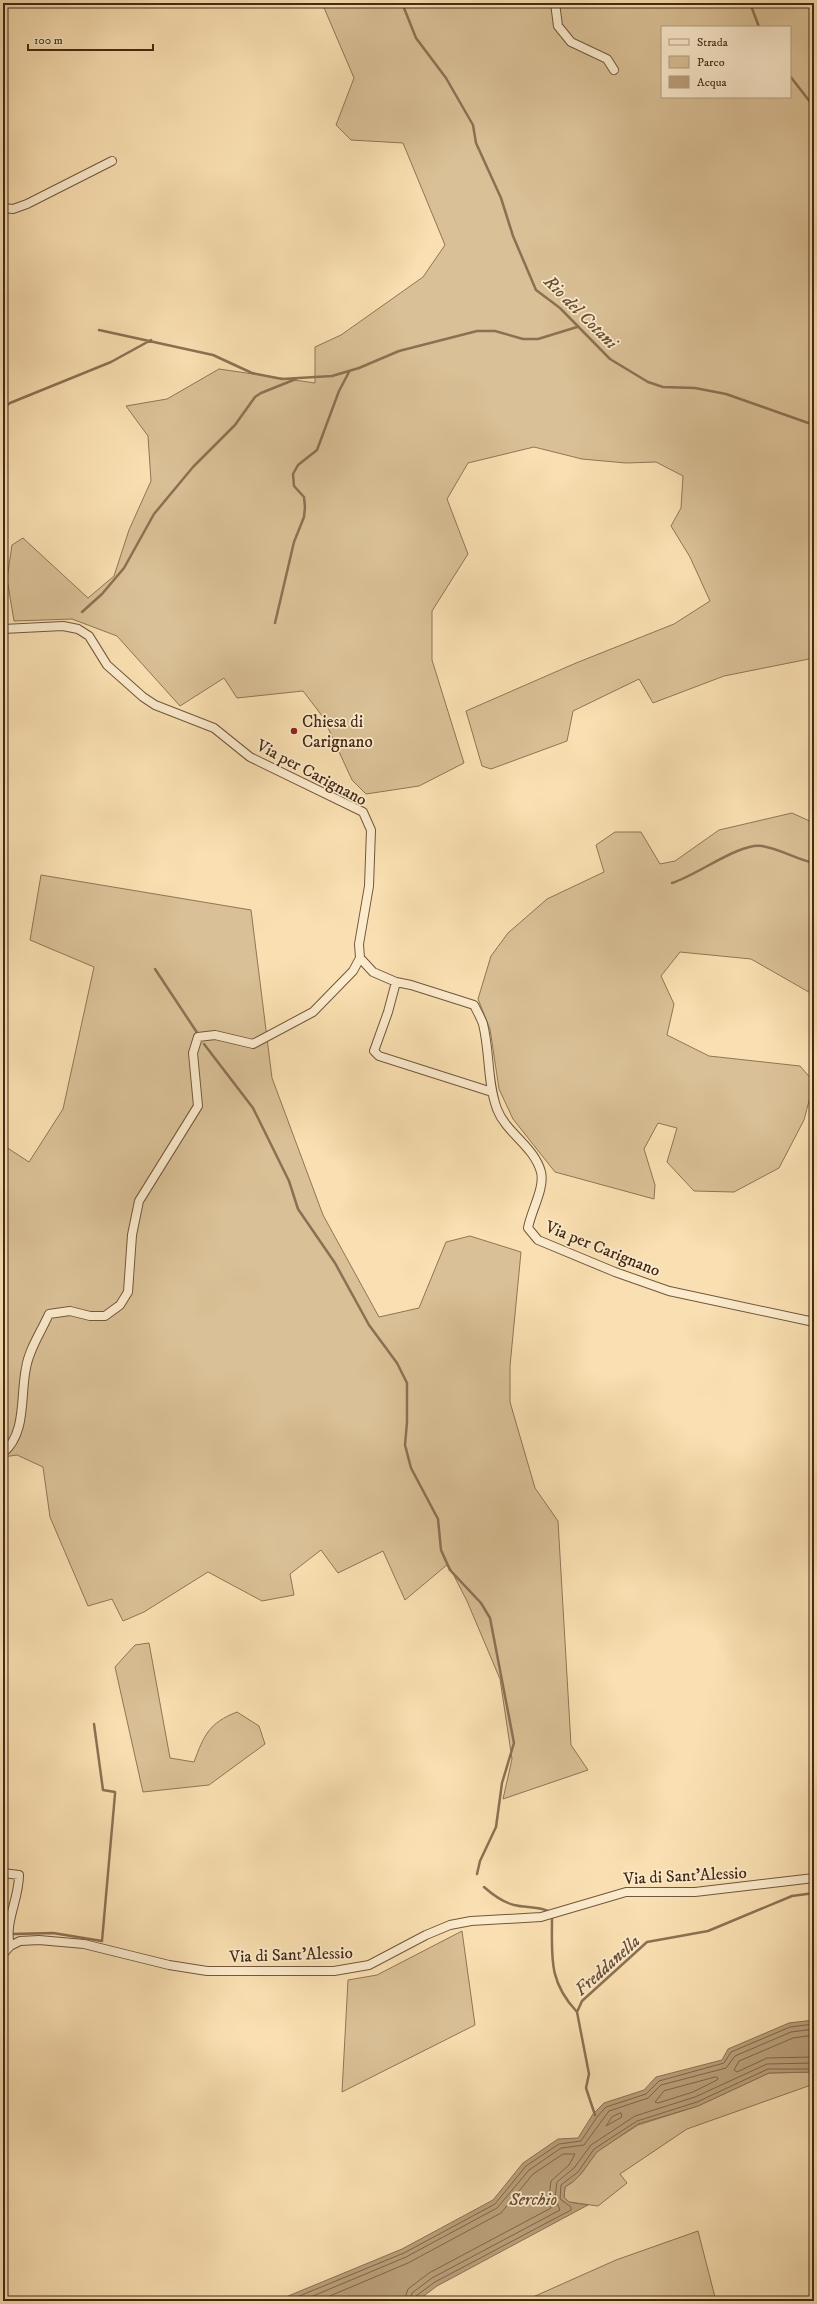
<svg xmlns="http://www.w3.org/2000/svg" width="817" height="2304" font-family="'IM FELL DW Pica',serif">
<style>
.green{fill:#dac096;stroke:#8f7556;fill-rule:evenodd}
.water{fill:#bba17c;stroke:#8b7153}
.lines{fill:none;stroke-linecap:round;stroke-linejoin:round}
.shore{stroke:#806648;stroke-width:1}
.stream{stroke:#8b7153;stroke-width:2.5}
.minor-casing{stroke:#71573c;stroke-width:10}
.minor{stroke:#fbeacc;stroke-width:8}
.poi-dot{fill:#8f2418;stroke:#fbeacc;stroke-width:1.5}
.labels{text-anchor:middle;stroke-width:3.5;stroke-linejoin:round;paint-order:stroke}
.poi-label{font-size:17px;fill:#442a15;stroke:#fbeacc;text-anchor:start}
.street-label{font-size:17px;fill:#442a15;stroke:#fbeacc}
.water-label{font-size:18px;font-style:italic;fill:#684e34;stroke:#fbeacc}
</style>
<rect width="100%" height="100%" fill="#f9dfb1"/>
<filter id="stains"><feTurbulence type="fractalNoise" baseFrequency=".005" numOctaves="4"/><feColorMatrix values="0 0 0 0 .2 0 0 0 0 .09 0 0 0 0 .02 0 0 0 .5 -.17"/></filter>
<radialGradient id="worn" r=".72"><stop offset=".6" stop-color="#630" stop-opacity="0"/><stop offset="1" stop-color="#630" stop-opacity=".3"/></radialGradient>
<!-- green -->
<path class="green" d="M322,3h492v655l-90,18 -71,27 -14,-24 -66,32 -6,30 -76,28 -9,-3 -16,-55 110,-48 98,-39 36,-23 -20,-44 -19,-31 10,-18 2,-32 -27,-14 -30,1 -44,-4 -48,-12 -66,16 -21,36 21,55 -36,57v49l32,103 -45,23 -53,8 -14,-14 -29,-63 -20,-26 -66,7 -13,-20 -44,28 -63,-70 -45,-17 -58,2 -7,-42 5,-34 11,-7 65,60 26,-22 15,-46 22,-49 -3,-45 -22,-30 41,-7 52,-30 96,14v-36l26,-12 82,-58 22,-32 -42,-102 -52,-3 -15,-15 18,-47zM662,27h128v70h-128z
M792,813l22,10v172l-63,-36 -71,-7 -19,24 13,28 -7,31 42,21 91,10 14,16 -10,38 -25,48 -45,24 -40,-1 -27,-29 10,-34 -19,-5 -14,26 11,36 -1,14 -99,-27 -42,-53 -14,-30 -9,-60 -12,-30 13,-43 17,-23 39,-34 57,-27 -8,-27 19,-13h26l19,32 15,-3 44,-31z
M41,875l210,35 21,168 51,137 56,102 40,-9 27,-66 24,-6 51,16 -11,114v36l25,86 23,33 13,224 17,25 -85,29 9,-40 -12,-80 -33,-78 -19,-37 -43,36 -22,-49 -45,22 -17,-23 -31,24 4,21 -32,6 -54,-29 -64,40 -21,9 -11,-22 -24,7 -38,-89 -7,-50 -26,-12 -14,2v-312l26,17 34,-53 31,-142 -64,-27z
M149,1643l21,115 24,4c10,-27 15,-39 43,-50l22,14 6,18 -56,41 -66,7 -28,-125 20,-22z
M462,1931l13,94 -133,67 6,-112 29,-5z
M814,2072v12l-127,45 -67,45 7,9 -29,23 -29,-4 -5,-5 1,-10 9,-6 7,-7 15,-22 42,-27 60,-19 71,-33z
M698,2231l18,70h-192l92,-41z"/>
<!-- water -->
<path class="water" d="M814,2020v52l-45,1 -71,33 -60,18 -41,28 -16,22 -7,7 -9,6 -1,10 5,5 19,3 -151,81 -20,15h-141l126,-52 91,-49 30,-37 35,-24 20,-1 15,-24 11,-11 40,-13 12,-13 66,-17 6,-11 61,-26z"/>
<g class="lines">
<!-- shore -->
<path class="shore" d="M814,2035l-21,3 -54,23 -5,9 3,2 30,-14 47,-1
M716,2077l2,1 -1,2 -24,12 -35,11 -3,-1 9,-11z
M621,2113l1,4 -16,9 6,-9z
M287,2301l117,-48 91,-49 31,-38 33,-22 22,-3 16,-24 9,-10 40,-13 13,-13 65,-18 7,-11 59,-25 24,-3
M301,2301l105,-44 91,-49 32,-38 32,-22 23,-3 25,-34 39,-13 13,-13 65,-17 9,-12 56,-24 23,-3
M318,2301l90,-38 93,-50 32,-39 30,-20h12l-6,11 -18,16 -2,15 2,12 -122,65 -21,16 -4,12
M410,2301l2,-8 20,-15 128,-68 -5,-12 2,-16 17,-14 17,-23 44,-29 60,-19 72,-33 47,-1
M415,2301l1,-5 19,-14 136,-72v-3l-11,-8 1,-14 17,-13 16,-23 43,-28 60,-19 71,-33h46"/>
<!-- stream -->
<path class="stream" d="M402,3l14,35 30,40 27,47 3,18 25,55 12,38 23,54 24,18 50,51 38,23 15,5 32,1 31,6 88,31
M750,3l9,24
M790,76l24,31
M99,330l114,25 39,18 30,6 50,-3 27,-8 40,-17 78,-20h18l28,8h15l39,-12
M3,408l7,-5 101,-41 40,-22
M82,612l20,-18 22,-26 30,-54 39,-47 42,-42 20,-28 6,-4 35,-14
M275,623l19,-81 10,-25 1,-10 -1,-10 -10,-11 -1,-12 5,-9 19,-15 22,-59 10,-19
M672,883c26,-8 66,-40 90,-37 18,3 34,13 52,17
M155,969l43,65
M204,1044l49,64 36,73 9,28 37,54 34,62 28,38 10,20v39l-2,23 6,23 27,51 3,31 9,20 31,33 9,15 24,125 -12,40 -6,44 -16,34 -3,13
M484,1887c9,8 18,15 30,18 12,3 23,1 34,6
M552,1917c0,40 -4,64 25,95
M13,1934l40,-1 49,8 13,-147v-2l-12,-2 -9,-66
M595,2115l-9,-27 3,-14 -12,-62 5,-11 65,-59 61,-11 84,-35 22,-3"/>
<defs>
<path id="minor" d="M555,3l3,23 13,16 36,17 7,11
M3,208l10,1 14,-5 85,-43
M3,629l60,-3 15,3 11,7 18,29 36,32 12,8 59,23 36,29 113,55 8,18 -2,56 -10,58 1,14 13,14 23,10 15,3 63,20c3,6 7,13 9,19 7,28 4,58 14,85 9,24 37,37 44,63 4,16 -10,39 -13,56l10,12 77,32 54,19 145,31
M396,982l-8,30 -14,39 5,5 113,36
M3,1453c24,-20 17,-57 23,-85 3,-19 15,-36 23,-54l21,-3 20,5h15l15,-11 8,-13 4,-57 7,-34 59,-95 -5,-53 5,-16 17,-2 38,9 60,-32 40,-41 7,-13
M3,1873l16,2c0,25 -15,47 -9,71
M3,1954l7,-8 10,-5 19,-1 45,4 85,21 38,6h127l35,-6 57,-30 24,-10 21,-4 70,-4 85,-25h69l119,-14"/>
</defs>
<!-- minor casing -->
<use href="#minor" class="minor-casing"/>
<!-- minor -->
<use href="#minor" class="minor"/>
</g>
<!-- markers -->
<circle class="poi-dot" cx="294" cy="731" r="4"/>
<g class="labels">
<!-- poi labels -->
<g class="poi-label">
<text x="302" y="727">Chiesa di<tspan x="302" dy="20">Carignano</tspan></text>
</g>
<!-- street labels -->
<g class="street-label">
<text transform="translate(312 772) rotate(28)" y="6">Via per Carignano</text>
<text transform="translate(603 1248) rotate(22)" y="6">Via per Carignano</text>
<text transform="translate(685 1875) rotate(-3)" y="6">Via di Sant'Alessio</text>
<text transform="translate(291 1954) rotate(-2)" y="6">Via di Sant'Alessio</text>
</g>
<!-- water labels -->
<g class="water-label">
<text transform="translate(581 312) rotate(45)" y="6">Rio del Cotani</text>
<text transform="translate(607 1965) rotate(-42)" y="6">Freddanella</text>
<text x="533" y="2205">Serchio</text>
</g>
</g>
<!-- margin -->
<rect width="817" height="2304" fill="none" stroke="#f9dfb1" stroke-width="16"/>
<rect x="4" y="4" width="809" height="2296" fill="none" stroke="#442a15" stroke-width="2"/>
<rect x="8" y="8" width="801" height="2288" fill="none" stroke="#442a15"/>
<!-- legend -->
<rect x="661" y="26" width="130" height="72" fill="#fbeacc" stroke="#b29d83"/>
<rect x="669" y="39" width="20" height="6" fill="#fbeacc" stroke="#b29d83"/>
<text x="697" y="46" font-size="12" fill="#442a15">Strada</text>
<rect x="669" y="56" width="20" height="12" fill="#dac096" stroke="#b29d83"/>
<text x="697" y="66" font-size="12" fill="#442a15">Parco</text>
<rect x="669" y="76" width="20" height="12" fill="#bba17c" stroke="#b29d83"/>
<text x="697" y="86" font-size="12" fill="#442a15">Acqua</text>
<!-- scale -->
<path d="M28 44v6h125v-6" fill="none" stroke="#442a15" stroke-width="2"/>
<text x="34" y="44" font-size="12" fill="#442a15" stroke="#fbeacc" stroke-width="3" paint-order="stroke">100 m</text>
<rect width="100%" height="100%" filter="url(#stains)"/>
<rect width="100%" height="100%" fill="url(#worn)"/>
</svg>
